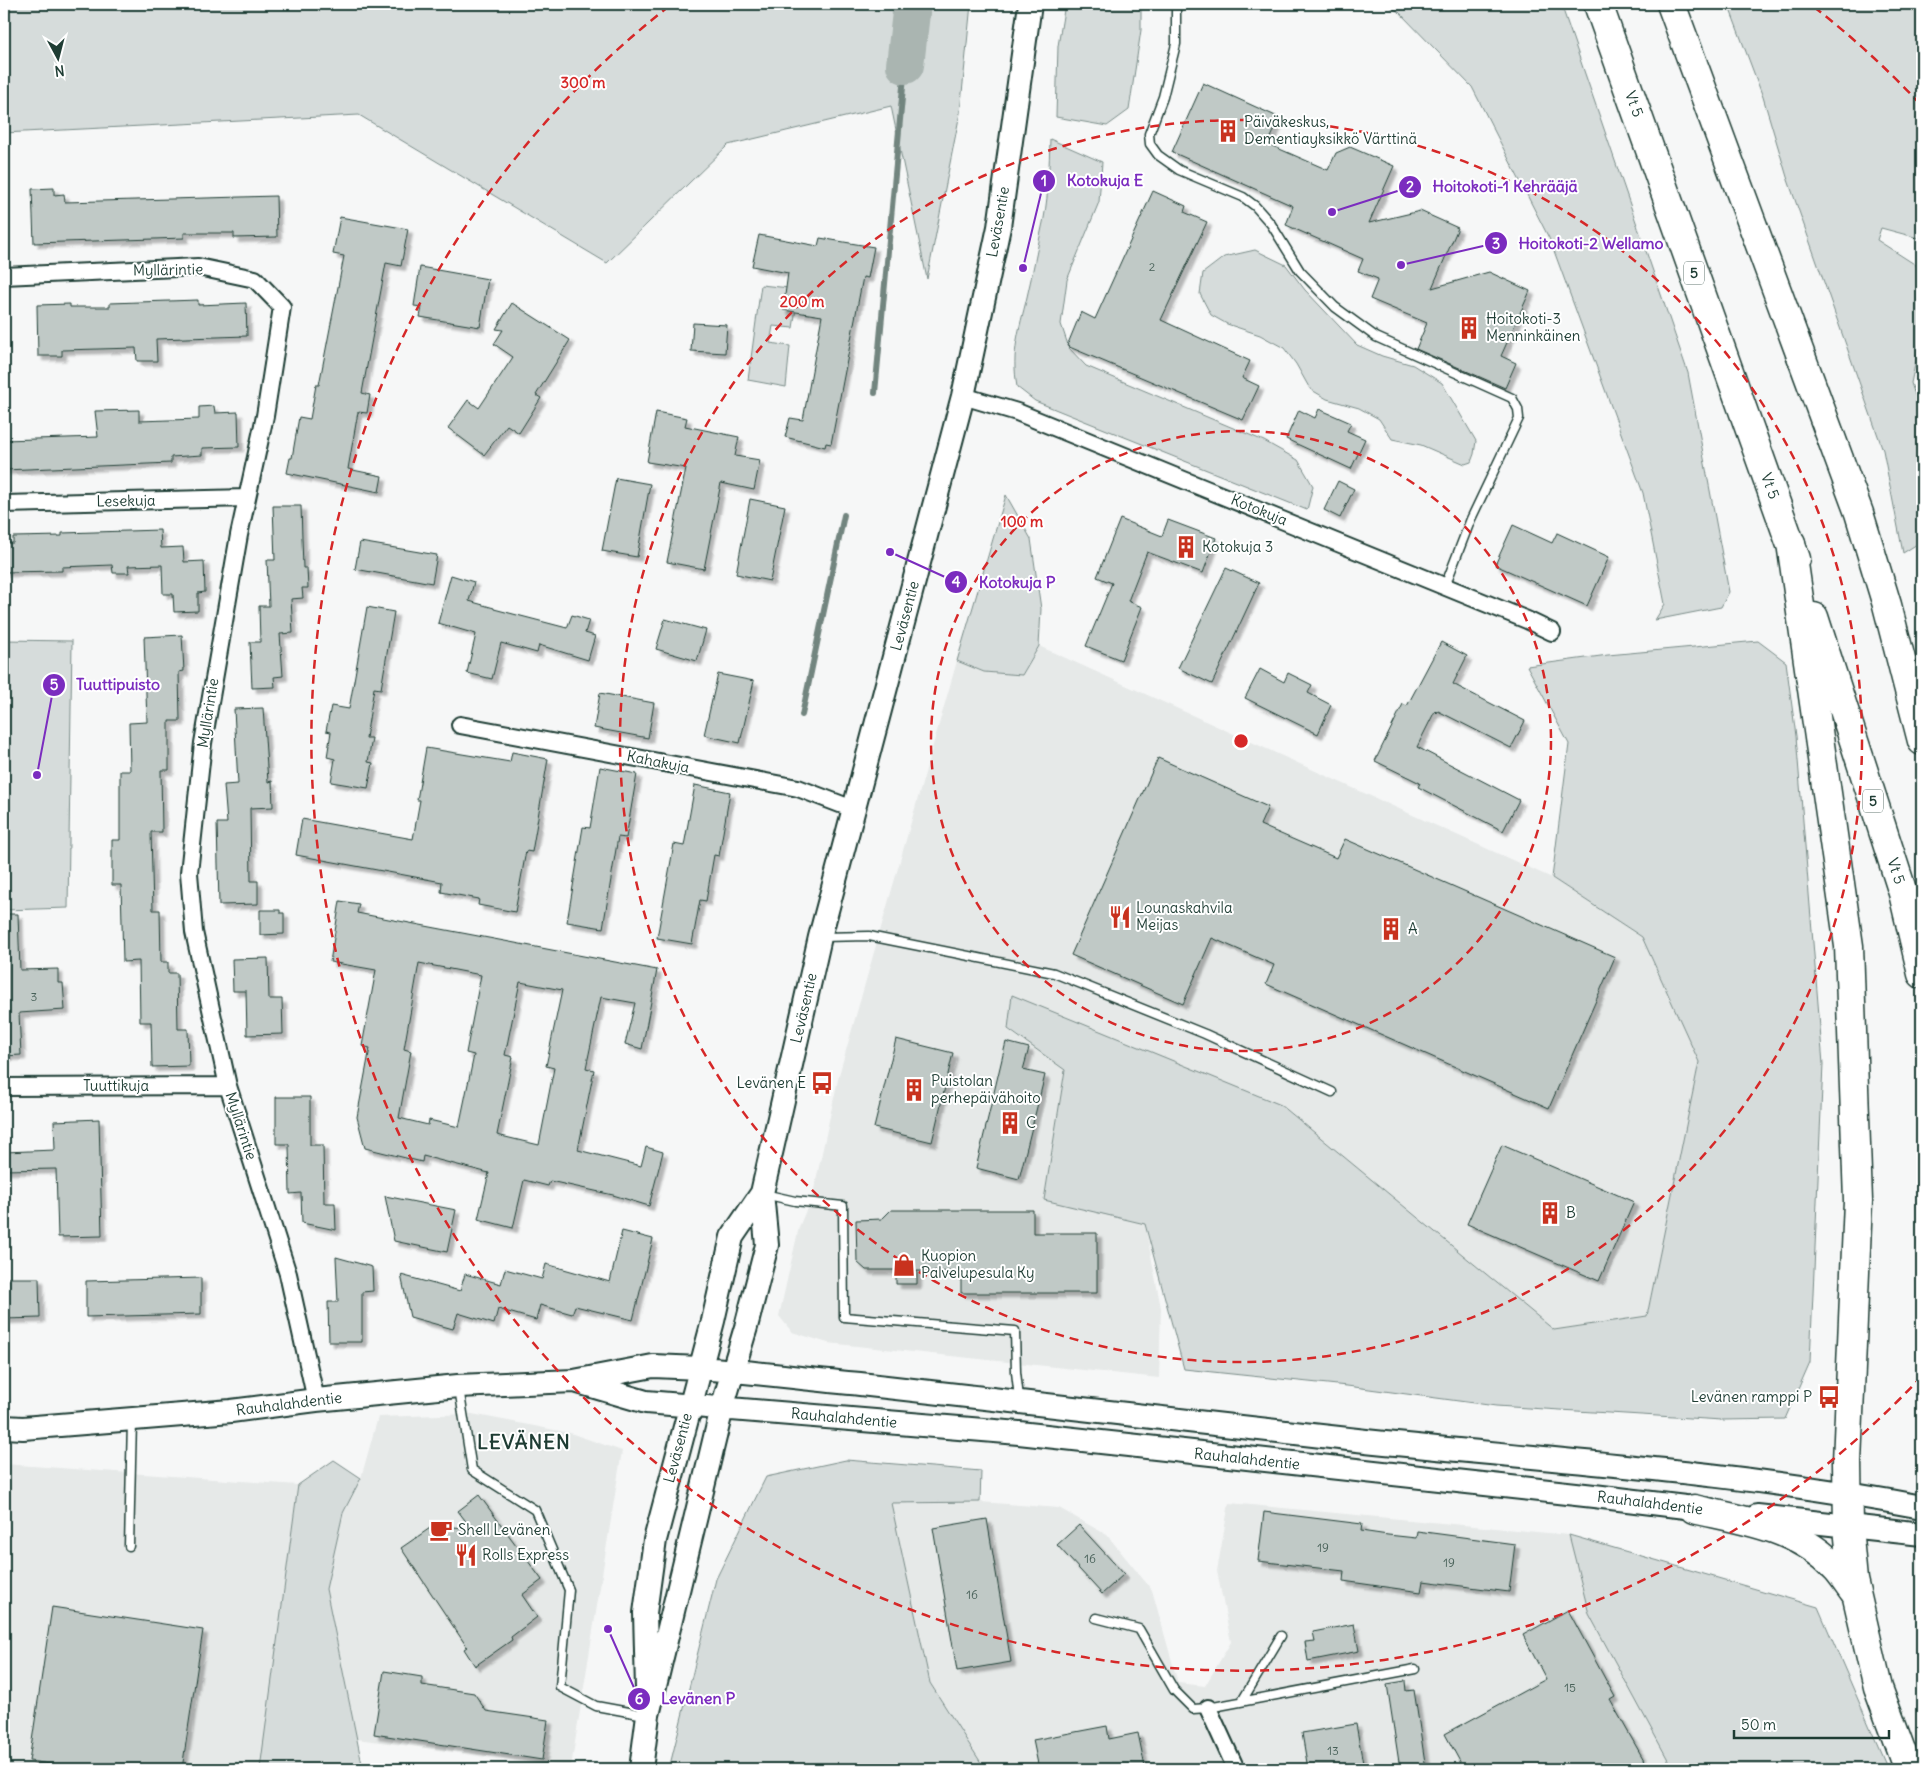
<svg xmlns="http://www.w3.org/2000/svg" width="1926" height="1773" font-family="Delius,sans-serif">
<style>
.built{fill:#e6e9e8}
.green{fill:#d6dcdb;stroke:#7a8c88}
.lines{fill:none;stroke-linecap:round;stroke-linejoin:round}
.stream{stroke:#72857f;stroke-width:6}
.river{stroke:#aab5b1;stroke-width:38}
.building{fill:#c0c9c6;stroke:#1f3d34;fill-rule:evenodd;filter:url(#shadow)}
.service-casing{stroke:#1f3d34;stroke-width:11}
.minor-casing{stroke:#1f3d34;stroke-width:20}
.secondary-casing{stroke:#1f3d34;stroke-width:26}
.motorway-casing{stroke:#1f3d34;stroke-width:31}
.service{stroke:#fff;stroke-width:8}
.minor{stroke:#fff;stroke-width:16}
.secondary{stroke:#fff;stroke-width:22}
.motorway{stroke:#fff;stroke-width:28}
.ring{fill:none;stroke:#d62828;stroke-width:2.5;stroke-dasharray:9 6}
.labels{text-anchor:middle;stroke-width:4;stroke-linejoin:round;paint-order:stroke}
.number-label{font-size:12px;fill:#476058}
.shield{fill:#fff;stroke:#627771;stroke-width:1}
.shield-label{font-size:14px;font-weight:bold;fill:#1f3d34}
.street-label{font-size:15px;fill:#1f3d34;stroke:#fff}
.poi-label{font-size:15px;fill:#1f3d34;stroke:#fff;text-anchor:start}
.district-label{font-size:20px;font-weight:bold;letter-spacing:1px;fill:#1f3d34;stroke:#fff}
.centre{fill:#d62828;stroke:#fff;stroke-width:2.5}
.ring-label{font-size:15px;text-anchor:middle;font-weight:bold;fill:#d62828;stroke:#fff;stroke-width:4;stroke-linejoin:round;paint-order:stroke}
.leader{fill:none;stroke:#7b2cbf;stroke-width:2}
.callout-dot{fill:#7b2cbf;stroke:#fff;stroke-width:2}
.mark-label{font-size:15px;text-anchor:middle;font-weight:bold;fill:#fff}
.callout-label{font-size:16px;text-anchor:middle;font-weight:bold;fill:#7b2cbf;stroke:#fff;stroke-width:4;stroke-linejoin:round;paint-order:stroke}
</style>
<defs>
<filter id="shadow"><feDropShadow dx="4.5" dy="4.5" stdDeviation="1" flood-color="#0004"/></filter>
</defs>
<rect width="100%" height="100%" fill="#f6f7f7"/>
<filter id="ink" filterUnits="userSpaceOnUse"><feTurbulence type="fractalNoise" baseFrequency=".02" numOctaves="2"/><feDisplacementMap in="SourceGraphic" scale="10" xChannelSelector="R" yChannelSelector="G"/><feConvolveMatrix kernelMatrix="1 2 1 2 8 2 1 2 1" color-interpolation-filters="sRGB"/></filter>
<g filter="url(#ink)">
<!-- built -->
<path class="built" d="M1039,646l513,232 90,59 57,125 -52,254 -93,14 -273,-225 -273,-75 57,39 -21,130 101,25 16,84 -2,70 -331,-35 -36,-11 -13,-16 20,-89 14,-33 26,-119 118,-414 27,11 38,3z
M472,1414l98,19 52,18 -51,316 -214,-28 -31,-150 17,-76 18,-35 17,-61z
M4,1464l294,21 -37,284h-257z
M980,1502l79,6 48,27 45,55 26,93 27,3 26,-44 -14,-71 12,-68 340,32 20,79 84,155h-688l-55,-86 -39,-180z"/>
<!-- green -->
<path class="green" d="M4,4h967l-11,109 -33,166 -36,-173 -163,39 -121,118 -248,-148 -355,18z
M1065,4h76v26l-12,80 -22,16 -51,-9 2,-71z
M1385,4h176l127,369 41,219 -8,15 -66,13 10,-16 -22,-111 -93,-253 -78,-153 -73,-75z
M1728,4h194v235l-41,-11 -4,12 45,29v63l-11,51 11,33v125l-19,12 -20,-103 -96,-273 -24,-80z
M1050,139l52,23 -3,40 -32,78 -6,44 8,24 17,18 178,75 34,19 15,26 -6,24 -235,-94 -37,-15 -18,-14c-6,-36 2,-56 10,-90 6,-26 11,-52 17,-79 5,-26 5,-53 6,-79z
M1255,250l31,15 19,25 52,55 25,11 31,9 29,18 34,58 -2,13 -3,8 -6,2 -44,-19 -29,-6 -13,-20 -20,-11 -32,-9 -17,-10 -14,-25 -12,-16 -24,-13 -33,-11 -16,-9 -11,-21 3,-21 21,-16z
M761,285l38,4 -6,39 -20,-2 -3,17 20,3 -4,41 -38,-7z
M1006,495l25,44 10,70 -2,37 -17,29 -38,-3 -27,-11z
M4,640l68,1 -4,267 -64,2z
M1758,641l28,21 10,74 27,328 -13,298 -25,57 -63,1 -226,-14 -149,-20 -163,-17 -39,-145 -101,-24 21,-130 -57,-41 4,-34 269,110 273,225 93,-14 52,-254 -57,-125 -90,-59 17,-134 -42,-78 81,-11z
M334,1460l27,18 -18,35 -17,76 37,180h-103l38,-284z
M846,1460l135,11 -1,31 -89,1 39,180 55,86h-316l47,-190 50,-102z
M1569,1535l249,72 70,162h-215l-84,-155z"/>
<g class="lines">
<!-- stream -->
<path class="stream" d="M875,393l30,-328
M802,715l42,-200"/>
<!-- river -->
<path class="river" d="M905,65l7,-61"/>
</g>
<!-- building -->
<path class="building" d="M1203,83l77,35 -12,26 60,26 8,-17 14,-6 44,19 -25,57 51,-12 38,17 -26,60 57,-16 41,19 -29,65 15,7 -11,25 -89,-39 11,-26 -57,-24 8,-20 -20,-8 5,-12 -77,-34 7,-19 -121,-54z
M54,188v7l10,-1 1,8 211,-6 1,41 -43,1v-5h-50v5l-150,5 -2,-54z
M1153,191l33,15 -2,6 23,10 -46,98 89,41 -8,17 17,8 -16,34 -176,-74 14,-34 14,7z
M340,217l68,12 -7,37 -15,-3 -24,130 8,2 -3,18 -9,-1 -10,57 34,7 -3,16 -92,-19 3,-15h2l7,-41 11,2 6,-34h3l25,-129 -11,-2z
M759,235l59,11 2,-8 54,9 -6,31 -5,-1 -32,167 -5,-1 -1,4 -40,-10 5,-19 13,2 19,-104 -39,-6 5,-37 -36,-7z
M420,267l68,12 -8,48 -60,-10 2,-10 -8,-1z
M198,300v5l48,-2 1,33 -91,3 1,22h-20l-1,-13 -74,2v6h-24l-1,-51 33,-1v3h40v-4z
M512,303l58,37 -34,55 5,3 -22,35 -12,-8 -23,30 -36,-27 20,-28 11,8 34,-51 -19,-13 9,-14 -7,-1z
M693,323l34,2 -2,28 -34,-2z
M214,406l1,7 23,-1 1,35 -37,1v7l-31,2v6l-167,7v-30l94,-3 -3,-26 44,-1v11l60,-2v-12z
M1319,409l32,14 -4,8 18,8 -14,30 -65,-30 13,-29 16,8z
M656,412l31,6 -2,8 54,11 -4,19 25,4 -6,30 -33,-7 -17,86 -37,-7 19,-94 -39,-6z
M616,478l34,6 -13,73 -35,-6z
M1338,481l16,8 -14,29 -16,-8z
M750,499l35,7 -15,75 -34,-7z
M273,506h28l2,62h4l1,20h-6l1,10 -12,1 2,34 -13,1 3,42 -9,1 1,10 -23,1 -2,-46h10l-1,-36h10l-2,-46h8z
M1120,519l42,17 6,-16 48,18 -13,35 -56,-21 -19,49 14,6 -21,53 -35,-14 26,-63 -15,-6z
M1513,525l39,18 5,-10 52,24 -22,49 -92,-41z
M160,530l1,18 22,-1 1,15 20,-1 1,31 -7,1v18l-24,1 -1,-18h-10l-1,-29 -34,1 1,7h-16l-1,-8 -50,2v4l-58,1v-29h9v-6l49,-1v-3z
M360,542l77,13 -5,28 -77,-14z
M1226,568l33,15 -47,101 -34,-16z
M451,575l23,7 -5,19 25,7v1l73,19 5,-13 17,5 -4,13 10,3 -7,24 -49,-15 -2,8 -36,-10 -9,36 -25,-6 9,-39 -38,-11z
M367,607l27,5 -13,77 -7,-1 -8,50h6l-4,24 5,1 -5,25 -37,-6 4,-23 -8,-2 4,-25 -5,-1 5,-25 18,3z
M665,619l41,11 -9,31 -41,-12z
M182,635l2,36 -5,1 1,49h-11v49h-8l1,62h-11l2,78h7l1,52h7v11h9l1,56h10l1,37 -37,1 -1,-45h-11l-1,-61 -16,1 -2,-77h-9v-45h8v-69h10l-1,-48 18,-1 -3,-85z
M1441,642l26,14 -14,28 72,37 -14,27 -73,-37 -1,2 -2,-2 -18,36 102,53 -16,31 -85,-44 2,-4 -45,-22 28,-57 4,2z
M1260,669l24,13 4,-9 24,12 -4,8 23,12 -13,29 -73,-36z
M718,674l36,7 -14,62 -36,-8z
M600,693l54,10 -6,35 -54,-10z
M263,708l5,74 4,-1 1,26 -23,1 1,73h7v23l-39,1 -2,-82h10l-3,-38 14,-1 -4,-75z
M426,748l84,14 2,-10 36,7 -16,93 -6,-1 -11,61 -37,-7 1,-6 -38,-7 1,-10 -146,-27 6,-36 111,20 7,-39h-3z
M1158,758l110,49 -8,18 76,33 9,-19 270,118 -66,151 -283,-124 8,-19 -62,-27 -29,66 -112,-49z
M600,767l37,7 -11,64 -8,-1 -15,91 -36,-6 16,-95 7,1z
M695,785l35,7 -11,64 -5,-1 -8,46 -6,-1 -8,44 -35,-6 17,-94 10,2z
M340,901l19,3 -2,9 300,57 -15,79 -17,-5 10,-41 -34,-6 -15,71 8,2 -16,80 63,16 5,-19 17,5 -14,54 -36,-11 -63,-14 -2,5 -24,-6 -11,48 -35,-9 11,-46 -66,-17 -1,6 -57,-14 -8,-31 13,-69 -8,-2 14,-76 -46,-8zM419,963l62,12 -15,78 8,2 -15,72 -30,-7 -1,5 -29,-7 12,-67 -7,-2zM520,982l42,8 -16,76 8,2 -15,77 -42,-10 16,-78 -8,-2z
M260,910h20v3h4v21l-24,1z
M4,914h14l2,56 38,-1v14h5l2,27 -46,3 2,42 -17,1z
M268,958l1,41h13l1,35 -36,1 -1,-44h-13l-1,-32z
M896,1039l57,14 -21,89 -58,-14z
M1006,1042l23,6 -6,22 22,5 -26,104 -43,-11z
M276,1097h34v48h13l1,58h11l1,27 -34,-7 -1,-30 -11,1 -1,-50h-13z
M99,1119l3,117 -44,1 -2,-68 -52,1v-18l51,-2 -1,-29z
M1502,1145l132,57 -35,79 -132,-57z
M385,1196l71,14 -9,42 -53,-11z
M891,1210h142v23h64v60h-136v-21l-44,-1v13h-21v-14h-30l-9,-8 -1,-42 26,-1z
M622,1231l31,8 -20,81 -58,-14 -3,8 -32,-9 -4,15 -38,-11 -4,15 -36,-11 -5,16 -43,-12 -9,-42 59,16 5,-17 36,10 4,-15 37,10 4,-15 64,18z
M336,1257l36,10 1,24 -11,1v50h-33l-1,-40h10z
M4,1278h35l1,40 -36,1z
M201,1278v36l-115,3v-36z
M479,1495l63,85 -20,15 15,22 -26,20 1,3 -37,26 -11,-17 3,-2 -66,-99 32,-22 38,2 -13,-17z
M1264,1512l98,12 -1,7 27,4 28,3 1,-7 98,13 -6,48 -86,-11 -2,11 -78,-11 1,-10 -86,-10z
M987,1519l24,143 -54,9 -24,-143z
M1079,1525l45,49 -22,20 -45,-49z
M52,1607l151,23 -21,139h-95l-58,-8z
M1568,1610l47,87 -5,3 39,69h-185l-19,-35 101,-55 -23,-44z
M1354,1624l5,27 -51,10 -3,-19 10,-1 -2,-9z
M384,1671l38,6v8l52,8 12,18 62,9 -6,40 -168,-26z
M1405,1681l1,10 8,-1 12,79h-26l-13,-85z
M1356,1724l8,45h-56l-6,-36z
M1107,1726l2,13 29,-6 7,34 -14,2h-92l-6,-29z"/>
<g class="lines">
<defs>
<path id="service" d="M1176,4v40l-13,53 -14,37 1,10 8,11 21,15 64,27 12,9 16,18 29,47 35,36 41,30 136,61 6,11 1,9 -48,101 -26,67
M822,937l47,-1 185,37 151,61 127,58
M764,1194l31,7 48,5 1,111 171,14 1,41 3,26
M459,1388l13,82 63,40 34,80 -9,97 36,19 49,9
M129,1546l3,-125
M1096,1618l43,11 35,61 19,19 15,-1 207,-39
M1242,1701l39,-65"/>
<path id="minor" d="M4,276l194,-9 57,12 27,28 -17,109 -26,119 -36,208 -14,130 5,59 34,154 60,188 28,126
M963,396l54,16 510,208 25,12
M4,504l243,-6
M460,725l338,63 55,21
M4,1087l224,-1
M1208,1708l28,61"/>
<path id="secondary" d="M578,1382l68,20 373,31 575,63 116,14
M4,1427l19,1 208,-17 85,-11 142,-14 116,-5 79,-15 47,2c53,4 106,11 160,16 166,18 331,38 497,56 189,20 379,31 565,67
M1757,1516l165,18
M647,1689l-2,-76 10,-73 58,-219 19,-84 30,-44
M641,1769l7,-54 74,-307 24,-81 21,-82 -5,-52 58,-256 143,-541 36,-169 31,-223"/>
<path id="motorway" d="M1598,4l198,555
M1671,4l188,509 28,92 35,136
M1791,543l58,403 9,255 -11,261 1,65 5,53 25,108 30,81
M1814,617l89,276 19,81
M1694,1509c52,12 104,18 143,60 6,7 12,16 18,24"/>
</defs>
<!-- service casing -->
<use href="#service" class="service-casing"/>
<!-- minor casing -->
<use href="#minor" class="minor-casing"/>
<!-- secondary casing -->
<use href="#secondary" class="secondary-casing"/>
<!-- motorway casing -->
<use href="#motorway" class="motorway-casing"/>
<!-- service -->
<use href="#service" class="service"/>
<!-- minor -->
<use href="#minor" class="minor"/>
<!-- secondary -->
<use href="#secondary" class="secondary"/>
<!-- motorway -->
<use href="#motorway" class="motorway"/>
</g>
</g>
<!-- distance rings -->
<g class="ring">
<circle cx="1241" cy="741" r="310"/>
<circle cx="1241" cy="741" r="621"/>
<path d="M1922 1376A931 931 0 1 1 668 7M1814 7A931 931 0 0 1 1922 106"/>
</g>
<!-- icons -->
<defs>
<symbol id="building-bare" viewBox="-9 -9 18 18"><path d="M-4-6H4V6H1V3H-1V6H-4ZM-2.5-4.3h1.7v1.8h-1.7ZM.8-4.3h1.7v1.8H.8ZM-2.5-1h1.7V.8h-1.7ZM.8-1h1.7V.8H.8Z" fill="#c8321e" stroke="#fff" stroke-width="2.5" paint-order="stroke"/></symbol>
<symbol id="restaurant-bare" viewBox="-9 -9 18 18"><path d="M-5-6h1v4h1v-4h1v4h1v-4h1v5L-1.5 .5V6h-2V.5L-5-1ZM5-6V6H3V1.5H1.5Q1.5-4 5-6Z" fill="#c8321e" stroke="#fff" stroke-width="2.5" paint-order="stroke"/></symbol>
<symbol id="bus-bare" viewBox="-9 -9 18 18"><path d="M-5-6H5V4H4V6H2V4H-2V6H-4V4H-5ZM-3.5-4V0h7V-4ZM-3.5 1.2v1.5H-2V1.2ZM2 1.2v1.5H3.5V1.2Z" fill="#c8321e" stroke="#fff" stroke-width="2.5" paint-order="stroke"/></symbol>
<symbol id="shop-bare" viewBox="-9 -9 18 18"><path d="M-5-2.5h2.3a2.7 3.5 0 0 1 5.4 0H5L5.5 6h-11ZM-1.5-2.5h3a1.5 2.3 0 0 0-3 0Z" fill="#c8321e" stroke="#fff" stroke-width="2.5" paint-order="stroke"/></symbol>
<symbol id="cafe-bare" viewBox="-9 -9 18 18"><path d="M-5.5-4.5H6V0H3Q3 3.5 0 3.5H-2.5Q-5.5 3.5-5.5 0ZM3-3.2v2h1.7v-2ZM-6 4.5H4V6H-6Z" fill="#c8321e" stroke="#fff" stroke-width="2.5" paint-order="stroke"/></symbol>
</defs>
<g fill-rule="evenodd">
<use href="#building-bare" x="1212" y="115" width="32" height="32"/>
<use href="#building-bare" x="1453" y="312" width="32" height="32"/>
<use href="#building-bare" x="1170" y="531" width="32" height="32"/>
<use href="#restaurant-bare" x="1104" y="901" width="32" height="32"/>
<use href="#building-bare" x="1375" y="913" width="32" height="32"/>
<use href="#bus-bare" x="806" y="1067" width="32" height="32"/>
<use href="#building-bare" x="898" y="1074" width="32" height="32"/>
<use href="#building-bare" x="994" y="1107" width="32" height="32"/>
<use href="#building-bare" x="1534" y="1197" width="32" height="32"/>
<use href="#shop-bare" x="888" y="1249" width="32" height="32"/>
<use href="#bus-bare" x="1813" y="1381" width="32" height="32"/>
<use href="#cafe-bare" x="425" y="1514" width="32" height="32"/>
<use href="#restaurant-bare" x="450" y="1539" width="32" height="32"/>
</g>
<g class="labels">
<!-- number labels -->
<g class="number-label">
<text x="1152" y="271">2</text>
<text x="34" y="1001">3</text>
<text x="1323" y="1552">19</text>
<text x="1090" y="1563">16</text>
<text x="1449" y="1567">19</text>
<text x="972" y="1599">16</text>
<text x="1570" y="1692">15</text>
<text x="1333" y="1755">13</text>
</g>
<!-- shield labels -->
<g class="shield">
<rect x="1684" y="261.5" width="20" height="23" rx="4"/>
<rect x="1863" y="789.5" width="20" height="23" rx="4"/>
</g>
<g class="shield-label">
<text x="1694" y="278">5</text>
<text x="1873" y="806">5</text>
</g>
<!-- street labels -->
<g class="street-label">
<text transform="translate(1634 104) rotate(70)" y="5">Vt 5</text>
<text transform="translate(998 222) rotate(-80)" y="5">Leväsentie</text>
<text transform="translate(168 270) rotate(-1)" y="5">Myllärintie</text>
<text transform="translate(1770 486) rotate(70)" y="5">Vt 5</text>
<text transform="translate(126 501) rotate(-1)" y="5">Lesekuja</text>
<text transform="translate(1259 510) rotate(22)" y="5">Kotokuja</text>
<text transform="translate(905 616) rotate(-75)" y="5">Leväsentie</text>
<text transform="translate(208 713) rotate(-81)" y="5">Myllärintie</text>
<text transform="translate(658 762) rotate(11)" y="5">Kahakuja</text>
<text transform="translate(1896 871) rotate(72)" y="5">Vt 5</text>
<text transform="translate(804 1008) rotate(-77)" y="5">Leväsentie</text>
<text x="116" y="1091">Tuuttikuja</text>
<text transform="translate(241 1126) rotate(72)" y="5">Myllärintie</text>
<text transform="translate(289 1404) rotate(-7)" y="5">Rauhalahdentie</text>
<text transform="translate(844 1418) rotate(5)" y="5">Rauhalahdentie</text>
<text transform="translate(678 1448) rotate(-75)" y="5">Leväsentie</text>
<text transform="translate(1247 1459) rotate(6)" y="5">Rauhalahdentie</text>
<text transform="translate(1650 1503) rotate(7)" y="5">Rauhalahdentie</text>
</g>
<!-- poi labels -->
<g class="poi-label">
<text x="1244" y="127">Päiväkeskus,<tspan x="1244" dy="17">Dementiayksikkö Värttinä</tspan></text>
<text x="1486" y="324">Hoitokoti-3<tspan x="1486" dy="17">Menninkäinen</tspan></text>
<text x="1202" y="552">Kotokuja 3</text>
<text x="1136" y="913">Lounaskahvila<tspan x="1136" dy="17">Meijas</tspan></text>
<text x="1408" y="934">A</text>
<text x="931" y="1086">Puistolan<tspan x="931" dy="17">perhepäivähoito</tspan></text>
<text x="806" y="1088" text-anchor="end">Levänen E</text>
<text x="1026" y="1128">C</text>
<text x="1566" y="1218">B</text>
<text x="921" y="1261">Kuopion<tspan x="921" dy="17">Palvelupesula Ky</tspan></text>
<text x="1812" y="1402" text-anchor="end">Levänen ramppi P</text>
<text x="458" y="1535">Shell Levänen</text>
<text x="482" y="1560">Rolls Express</text>
</g>
<!-- district labels -->
<g class="district-label">
<text x="524" y="1449">LEVÄNEN</text>
</g>
</g>
<circle cx="1241" cy="741" r="8" class="centre"/>
<g class="ring-label">
<text x="583" y="88">300 m</text>
<text x="802" y="307">200 m</text>
<text x="1022" y="527">100 m</text>
</g>
<!-- callouts -->
<path class="leader" d="M1023 268L1044 181M1332 212L1410 187M1401 265L1496 243M890 552L956 582M37 775L54 685M608 1629L639 1699"/>
<g class="callout-dot">
<circle cx="1023" cy="268" r="5"/>
<circle cx="1332" cy="212" r="5"/>
<circle cx="1401" cy="265" r="5"/>
<circle cx="890" cy="552" r="5"/>
<circle cx="37" cy="775" r="5"/>
<circle cx="608" cy="1629" r="5"/>
<circle cx="1044" cy="181" r="12"/>
<circle cx="1410" cy="187" r="12"/>
<circle cx="1496" cy="243" r="12"/>
<circle cx="956" cy="582" r="12"/>
<circle cx="54" cy="685" r="12"/>
<circle cx="639" cy="1699" r="12"/>
</g>
<g class="mark-label">
<text x="1044" y="186">1</text>
<text x="1410" y="192">2</text>
<text x="1496" y="249">3</text>
<text x="956" y="587">4</text>
<text x="54" y="690">5</text>
<text x="639" y="1704">6</text>
</g>
<g class="callout-label">
<text x="1105" y="186">Kotokuja E</text>
<text x="1505" y="192">Hoitokoti-1 Kehrääjä</text>
<text x="1591" y="249">Hoitokoti-2 Wellamo</text>
<text x="1017" y="588">Kotokuja P</text>
<text x="118" y="690">Tuuttipuisto</text>
<text x="698" y="1704">Levänen P</text>
</g>
<!-- margin -->
<rect width="1926" height="1773" fill="none" stroke="#fff" stroke-width="20"/>
<rect x="10" y="10" width="1906" height="1753" fill="none" stroke="#1f3d34" stroke-width="2" filter="url(#ink)"/>
<!-- north arrow -->
<g transform="translate(58 58) rotate(173)" stroke="#ffffff" stroke-width="4" paint-order="stroke">
<path d="M0-4L9 19L0 12L-9 19Z" fill="#1f3d34"/>
<text y="-8" font-size="14" font-weight="bold" text-anchor="middle" fill="#1f3d34">N</text>
</g>
<!-- scale -->
<path d="M1734 1730v8h155v-8" fill="none" stroke="#1f3d34" stroke-width="2.5"/>
<text x="1741" y="1730" font-size="15" fill="#1f3d34" stroke="#ffffff" stroke-width="4" paint-order="stroke">50 m</text>
</svg>
